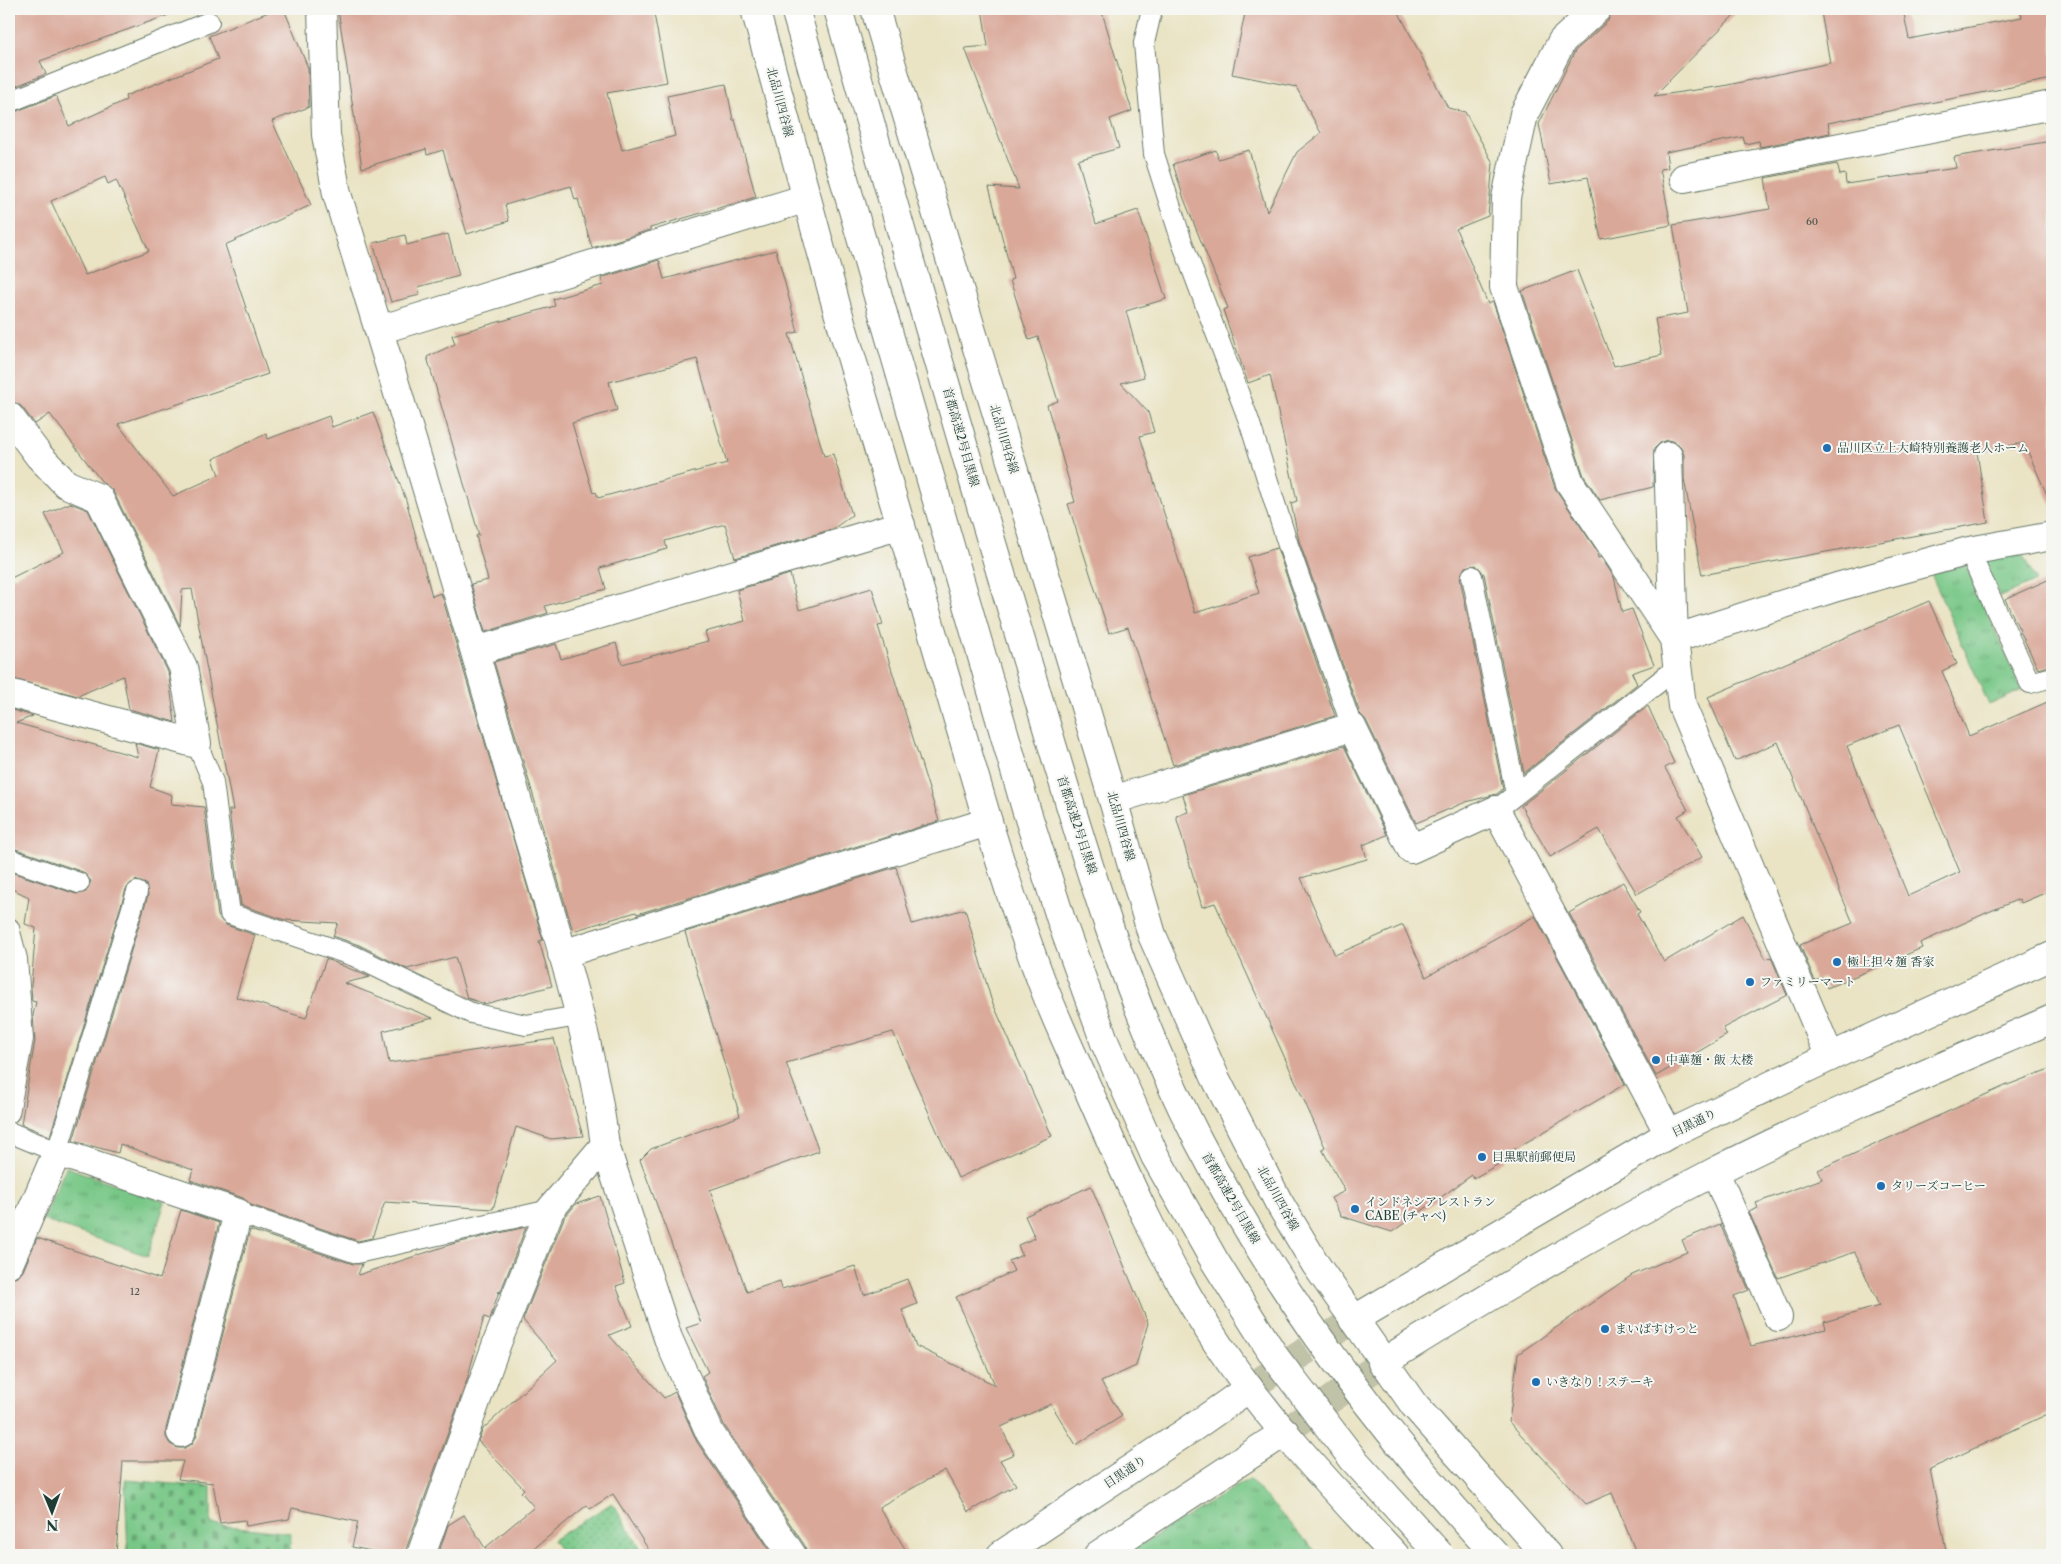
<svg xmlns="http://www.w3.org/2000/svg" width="2061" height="1564" font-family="'Libre Caslon Text','Noto Serif JP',serif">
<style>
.grass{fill:url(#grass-tufts);stroke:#4c825e}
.cemetery{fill:url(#cemetery-stones);stroke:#4c825e}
.garden{fill:url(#garden-dots);stroke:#4c825e}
.building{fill:#d9a899;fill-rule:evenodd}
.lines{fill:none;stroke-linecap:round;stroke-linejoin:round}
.primary-tunnel{stroke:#c1c3a8;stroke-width:28;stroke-dasharray:28 14;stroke-linecap:butt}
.service-casing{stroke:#667767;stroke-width:22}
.minor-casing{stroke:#667767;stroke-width:30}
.secondary-casing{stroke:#667767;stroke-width:30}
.primary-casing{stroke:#667767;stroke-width:30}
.service{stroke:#fff;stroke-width:20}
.minor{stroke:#fff;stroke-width:28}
.secondary{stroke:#fff;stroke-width:28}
.primary{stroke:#fff;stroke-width:28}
.motorway-bridge-casing{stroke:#667767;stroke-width:30;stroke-linecap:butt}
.motorway-bridge{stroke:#fff;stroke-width:28}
.poi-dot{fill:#1f6fb2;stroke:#f6f6f2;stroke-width:2}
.labels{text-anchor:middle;stroke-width:4;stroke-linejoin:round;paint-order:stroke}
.number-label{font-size:10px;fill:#4e584d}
.street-label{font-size:12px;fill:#1f3d34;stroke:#f6f6f2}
.poi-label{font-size:12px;fill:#1f3d34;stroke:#f6f6f2;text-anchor:start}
</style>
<defs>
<pattern id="grass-tufts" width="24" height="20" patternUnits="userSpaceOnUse" patternTransform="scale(1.25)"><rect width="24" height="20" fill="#78c787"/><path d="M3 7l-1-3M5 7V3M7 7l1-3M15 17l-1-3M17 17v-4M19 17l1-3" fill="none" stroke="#62a36f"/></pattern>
<pattern id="cemetery-stones" width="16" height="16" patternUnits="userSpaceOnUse" patternTransform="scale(1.25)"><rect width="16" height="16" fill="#78c787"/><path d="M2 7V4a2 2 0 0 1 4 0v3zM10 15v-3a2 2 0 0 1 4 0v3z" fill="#62a36f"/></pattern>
<pattern id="garden-dots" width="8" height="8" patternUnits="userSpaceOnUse" patternTransform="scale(1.25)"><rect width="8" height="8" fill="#78c787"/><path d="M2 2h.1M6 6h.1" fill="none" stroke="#62a36f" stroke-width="1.8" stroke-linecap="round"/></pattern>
</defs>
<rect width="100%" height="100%" fill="#f6f6f2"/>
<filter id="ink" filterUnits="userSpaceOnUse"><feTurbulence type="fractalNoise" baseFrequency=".02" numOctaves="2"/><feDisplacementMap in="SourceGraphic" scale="10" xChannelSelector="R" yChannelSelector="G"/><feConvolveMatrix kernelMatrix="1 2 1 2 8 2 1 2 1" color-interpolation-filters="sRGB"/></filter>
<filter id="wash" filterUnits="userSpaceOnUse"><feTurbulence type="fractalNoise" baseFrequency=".0096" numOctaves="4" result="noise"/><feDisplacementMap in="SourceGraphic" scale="20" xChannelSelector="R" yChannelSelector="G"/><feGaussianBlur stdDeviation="1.12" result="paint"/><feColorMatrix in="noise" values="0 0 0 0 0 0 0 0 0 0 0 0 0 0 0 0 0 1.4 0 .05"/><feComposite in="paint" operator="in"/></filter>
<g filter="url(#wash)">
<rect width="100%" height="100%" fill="#eae4c5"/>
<!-- grass -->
<path class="grass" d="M2021,552l15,29 -36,16 -17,-37z
M1965,564l57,126 -33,15 -58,-131z
M66,1167l99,35 -17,54 -105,-36z
M1249,1479l70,76h-195z"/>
<!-- cemetery -->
<path class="cemetery" d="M125,1480l86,7v37l80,9 -1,22h-162z"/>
<!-- garden -->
<path class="garden" d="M612,1503l33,52h-82l-10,-15z"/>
<g id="blocks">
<!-- building -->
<path class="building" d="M9,9h165v4l-134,48 6,13 -37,15z
M276,9h8l24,59 1,39 -37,14 39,84 -86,40 43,129 -150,50 55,72 46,-21 -6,-16 53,-25 2,5 61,-23 3,11 41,-15 33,88 26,96 9,-3 102,347 -4,1 13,45 -67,18 -18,-6 -12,-41 -48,12 -48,-24 -26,-9 5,-13 -53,-3 -44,-15 -12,-95h4l-41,-221 -10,1 -2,36 -67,-135 -11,-9 -52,-68 -15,10 -14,-18 -12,-5v-287l47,-18 13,30 57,-26 -1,-4 93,-37 -9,-23zM105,177l3,7 8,-4 33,71 -64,24 -34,-74z
M338,9h315l14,73 -60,11 15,57 53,-14 -8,-40 59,-12 7,36h2l21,77 -106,31v2l-58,18 -14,-49 -3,1 -4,-14 -66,19 4,16 -42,13 -24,-84 -16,5 -1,-6 -64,19z
M982,9h119l31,102 -22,8 9,29 -41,12 18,64 42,-14 28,89 -40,12 18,66 -23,6 27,29 6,20 -14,4 55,177 64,-20 -11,-36 29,-9 58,168 -162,49 -45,-138 -19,6 -41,-129 7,-2 -28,-97 11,-4 -20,-64 -9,3 -19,-60 3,-1 -24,-92 30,2 -54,-141 23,-2z
M1246,9h151l51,99 17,4 28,51 -5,53 -32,13 32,75 5,-2 62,186 42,63 1,7 3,-1 13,20 8,35 10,-3 22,56 -22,8 5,11 -113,89 -40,-199 -8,-9 -11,2 -5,11 43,211 -6,5 -31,8 -50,21 -50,-103 -6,-6 -61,-173 -8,-38 6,-2 -27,-126 -22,8 -25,-73 5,-2 -44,-109 -11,-35 43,-14 2,9 31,-9 18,62 30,-60 24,-19 -25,-46 -64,-13z
M1612,9h128l-86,87 69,-10 107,-23 -9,-51 18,-3h64l6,30 113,-22 -2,-8h32v70l-224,44 2,10 -70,14 -1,-6 -14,3 -2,-7 -77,15 2,16 -8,1 11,56 -70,14 -13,-62 -37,7 -12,-60 36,-73 33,-30z
M2052,141v365l-28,-63 -47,9 11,70 -286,53 -18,-96v-24l-3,-8 -5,-5 -8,-2 -8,3 -6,6 -1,38 -53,13 -16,-24 -62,-185 55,-21 37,96 48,-11 -7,-36 33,-6 -15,-88 97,-16 -5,-31 72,-14 3,11 5,-1 1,10 110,-16 -2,-11z
M448,234l11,42 -41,11 2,8 -29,7 -18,-59 32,-8 2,10z
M776,250l22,82 -9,2 35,122 9,-2 19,61 -19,14 -98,29 -10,-34 -60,17 2,8 -67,19 6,21 -61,17 3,7 -63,19 -14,-48 17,-4 -12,-44 3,-1 -52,-178 28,-13 -3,-9 103,-29 -2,-7 50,-14 -2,-7 58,-18 5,19zM697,359l30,104 -129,35 -2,-6 -3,1 -21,-70 45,-13 -8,-28z
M70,503l18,7 80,162 7,50 -46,-13 -6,-33 -45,20 -69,-18v-99l55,-27 -19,-38z
M790,574l9,36 73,-22 11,37 -5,1 61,195 -302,93 -1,-2 -63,19 -79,-269 62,-18 5,15 55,-16 6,21 86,-23 -3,-9 40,-11 -8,-31z
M2052,578v87l-14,4 -33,-70z
M1929,601l28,63 -15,7 27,65 83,-36 -4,-10 4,-1v201l-31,13 -2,-4 -33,14 -66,30 2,5 -95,40 -4,-11 -8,4 -15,-36 53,-22 -75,-181 -43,19 -27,-64zM1899,725l61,147 -52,24 -61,-150z
M1648,706l26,57 -9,5 23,42 -10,6 24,41 -65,37 -38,-65 -49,28 -29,-51z
M9,709l24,7 -17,7 122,34 -3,-14 24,7 -9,37 22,8 -1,9 33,3 14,109 8,9 29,10 -19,62 70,21 20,-59 44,18 -26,6 89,35 -50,13 6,32 165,-24 29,97 -32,3 -35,-12 -23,82 -108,-7 -13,36 -14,3 -107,-36 -8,-7 -53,-18 3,-10 -73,-26 -2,9 -45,-12 75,-246 -2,-11 -11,-4 -9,9 -76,247 -29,-12 14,-83 -2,-26 3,-13 -4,-1 -1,-15 5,-58 -11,-4 4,-27 -17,-8 -1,-17 65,22 10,-2 5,-11 -8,-9 -73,-25z
M1344,746l43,89 -24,10 4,14 -66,19 34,77 68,-30 23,52 109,-61 90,168 -122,72 3,4 -32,18 -2,-3 -80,57 -51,-16 -10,-18 14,-7 -23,-42 3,-2 -110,-244 -13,4 -26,-91 12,-4 -5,-17z
M896,867l16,57 53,-15 26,90 61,137 -94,42 -65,-146 -107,31 33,88 -109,39 37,102 33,-11 2,8 73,-23 9,29 43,-16 10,25 -15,6 14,36 79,39 -39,-88 58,-26 -5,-10 13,-6 -4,-10 17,-7 -10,-22 66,-30 57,137 -12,43 -35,16 21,34 -46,29 -25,-41 -50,23 13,27 -14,6 16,25 -48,27 -23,-42 -66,37 30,48h-102l-2,-9 -81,-121 -22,-49 6,-4 -22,-44 15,-5 -61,-163 11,-11 89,-33 -55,-184z
M1623,882l17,30 -3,2 27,48 79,-47 23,44 5,-2 16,38 -64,33 4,7 -71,41 -87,-163z
M2052,1068v344l-122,57 17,86h-310l-25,-62 -26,11 -77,-82 9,-68 114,-79 55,-23 -5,-12 38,-16 29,66 -15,6 17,50 75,-17 -2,-7 55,-16 -24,-54 -77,26 -29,-66 9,-4 -2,-5 66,-24 -4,-9 187,-84z
M600,1196l25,87 -9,3 16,40 -23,9 55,63 11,-6 22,50 76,113h-121l-39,-61 -23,15 -3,-4 -61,50h-88l10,-30 16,-10 21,33 49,-41 -13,-15 3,-3 -46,-48 5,-12 74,-69 -34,-40 41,-102 12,-14z
M181,1210l38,13 -53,206v8l4,7 8,4h7l7,-4 4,-7 54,-207 103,34h9l-4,11 94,-31 74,-17 -26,66 -1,-2 -9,28 -6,-2 -17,63 -63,175 2,-2v2h-15l-39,-8 6,-25 -66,-14 -3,11 -43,7 -1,-6 -25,3 -7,-40 -35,-4 5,-18h-60l-7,94h-107v-276l9,-2 5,-6 14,-33 123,41z"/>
</g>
</g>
<g filter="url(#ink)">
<use href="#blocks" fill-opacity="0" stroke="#667767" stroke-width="1"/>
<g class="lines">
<!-- primary-tunnel -->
<path class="primary-tunnel" d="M1249,1388l104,-68
M1285,1432l97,-69"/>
<defs>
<path id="service" d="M1152,9l-8,34 10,111 28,88 67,179 39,124 64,182
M9,102l200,-80
M1969,551l61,132 22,-6
M1472,576l44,218
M197,744l16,38 17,132 124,42 117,57 55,12 52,-9
M1496,810l182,-143
M9,859l70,24
M9,928l8,31 6,80 -14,74
M9,1132l48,20 80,-260
M238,1213l119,40 193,-43"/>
<path id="minor" d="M322,9l4,126 11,59c62,201 123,402 180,605 33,113 73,229 88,346l-55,65 -53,133 -76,212
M1597,9l-35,32 -38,73 -18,84 -2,89 66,196 104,156
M1684,178l368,-73
M379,330l428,-132
M9,416l30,40 27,28 33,14 84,169 14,77 -188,-51
M1668,456l6,183 8,67 148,351
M1674,639l163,-52 132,-36 83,-15
M476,651l425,-126
M1113,800l239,-73 59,122 85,-39 173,324
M562,954l426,-132
M605,1145l63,193 42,95 82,122
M1715,1172l63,145
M9,1264l48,-112 181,61 -57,220"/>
<path id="secondary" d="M755,9l83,303 150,510c17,56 35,111 56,166 15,39 34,78 51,117 33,76 68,154 113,224 52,83 121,155 187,226
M875,9l238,791 39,135 63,142 63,124 38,64 98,140 133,150"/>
<path id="primary" d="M1353,1320l316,-186 161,-77 222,-101
M1382,1363c108,-68 219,-133 332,-191 110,-56 225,-104 338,-153
M1001,1555l194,-129 54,-38
M1098,1555l187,-123"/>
</defs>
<!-- service casing -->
<use href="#service" class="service-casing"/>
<!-- minor casing -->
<use href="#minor" class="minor-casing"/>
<!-- secondary casing -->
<use href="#secondary" class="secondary-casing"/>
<!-- primary casing -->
<use href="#primary" class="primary-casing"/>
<!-- service -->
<use href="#service" class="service"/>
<!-- minor -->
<use href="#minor" class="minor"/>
<!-- secondary -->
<use href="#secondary" class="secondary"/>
<!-- primary -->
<use href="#primary" class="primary"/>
<defs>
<path id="motorway-bridge" d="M795,9l231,800 35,111 44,123 50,113 59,104 61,97 78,102 87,96
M838,9c63,222 126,444 193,665 47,157 91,319 167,466 79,152 182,290 298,415"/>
</defs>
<!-- motorway-bridge casing -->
<use href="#motorway-bridge" class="motorway-bridge-casing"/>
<!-- motorway-bridge -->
<use href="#motorway-bridge" class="motorway-bridge"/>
</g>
</g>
<!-- markers -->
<g class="poi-dot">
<circle cx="1827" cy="448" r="5"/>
<circle cx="1837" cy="962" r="5"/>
<circle cx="1750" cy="982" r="5"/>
<circle cx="1656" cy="1060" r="5"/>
<circle cx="1482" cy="1157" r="5"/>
<circle cx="1881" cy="1186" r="5"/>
<circle cx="1355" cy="1209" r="5"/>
<circle cx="1605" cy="1329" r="5"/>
<circle cx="1536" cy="1382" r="5"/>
</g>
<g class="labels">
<!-- number labels -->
<g class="number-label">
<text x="1812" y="225">60</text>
<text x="135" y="1295">12</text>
</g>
<!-- street labels -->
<g class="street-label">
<text transform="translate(780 102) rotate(75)" y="4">北品川四谷線</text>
<text transform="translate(961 437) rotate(74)" y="4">首都高速2号目黒線</text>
<text transform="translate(1004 439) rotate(73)" y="4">北品川四谷線</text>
<text transform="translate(1077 825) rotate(72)" y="4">首都高速2号目黒線</text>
<text transform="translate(1121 826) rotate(74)" y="4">北品川四谷線</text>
<text transform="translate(1694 1123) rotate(-26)" y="4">目黒通り</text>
<text transform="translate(1231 1198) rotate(60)" y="4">首都高速2号目黒線</text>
<text transform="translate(1278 1198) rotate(61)" y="4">北品川四谷線</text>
<text transform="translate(1125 1472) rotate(-34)" y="4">目黒通り</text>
</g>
<!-- poi labels -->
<g class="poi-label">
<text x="1837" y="452">品川区立上大崎特別養護老人ホーム</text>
<text x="1847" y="966">極上担々麺 香家</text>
<text x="1760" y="986">ファミリーマート</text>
<text x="1666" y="1064">中華麺・飯 太楼</text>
<text x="1492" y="1161">目黒駅前郵便局</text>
<text x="1891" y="1190">タリーズコーヒー</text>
<text x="1365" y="1206">インドネシアレストラン<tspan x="1365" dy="14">CABE (チャベ)</tspan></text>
<text x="1615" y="1333">まいばすけっと</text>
<text x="1546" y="1386">いきなり！ステーキ</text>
</g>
</g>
<!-- margin -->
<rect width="2061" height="1564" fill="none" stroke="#f6f6f2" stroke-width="30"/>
<!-- north arrow -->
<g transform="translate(52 1512) rotate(179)" stroke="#f6f6f2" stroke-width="4" paint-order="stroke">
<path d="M0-4L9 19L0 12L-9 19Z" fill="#1f3d34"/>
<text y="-8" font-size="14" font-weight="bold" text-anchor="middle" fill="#1f3d34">N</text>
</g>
</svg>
